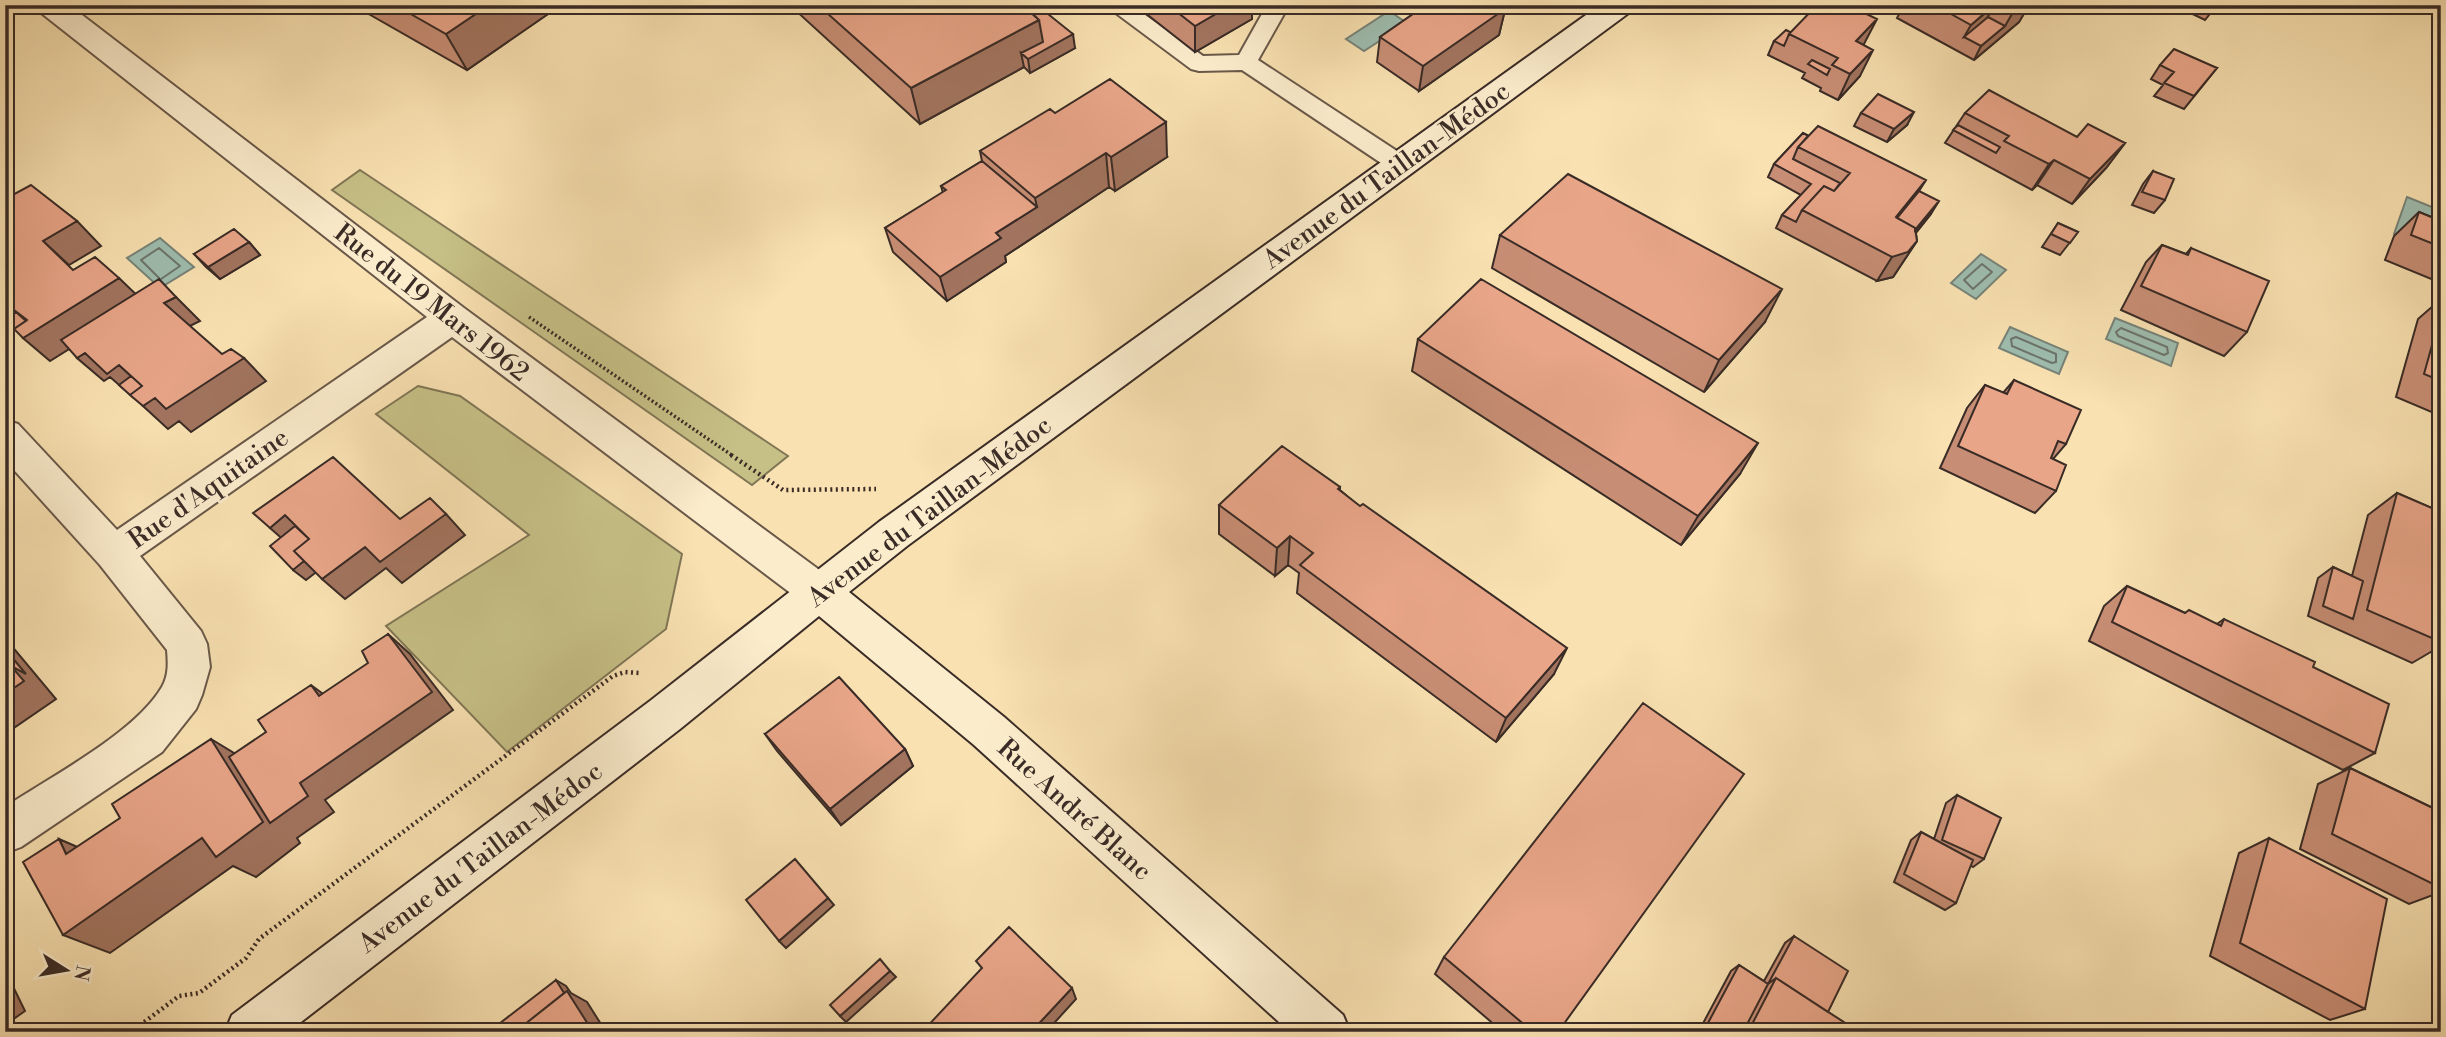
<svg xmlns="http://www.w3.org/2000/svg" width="2446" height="1037" font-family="'Libre Bodoni',serif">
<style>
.green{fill:#c6c086;stroke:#807656;stroke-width:2}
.water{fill:#9ebdaf;stroke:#768378;stroke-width:2}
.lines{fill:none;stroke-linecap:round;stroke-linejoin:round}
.shore{stroke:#6c746a;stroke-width:2}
.lane-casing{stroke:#695849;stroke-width:4}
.street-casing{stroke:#695849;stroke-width:4}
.secondary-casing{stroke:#392b26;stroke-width:4}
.path-far1{stroke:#392b26;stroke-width:3.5;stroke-dasharray:2 2.5;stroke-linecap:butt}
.path{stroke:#392b26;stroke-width:4.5;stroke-dasharray:2 3.5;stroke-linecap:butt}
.lane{fill:#fbeccc;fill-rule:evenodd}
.street{fill:#fbeccc;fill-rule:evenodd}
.secondary{fill:#fbeccc;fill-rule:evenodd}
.wall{fill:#c88e75;stroke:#392b26;stroke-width:2}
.shaded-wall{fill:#a2745f;stroke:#392b26;stroke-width:2}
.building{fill:#e8a588;stroke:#392b26;stroke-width:2}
.labels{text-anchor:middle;stroke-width:5;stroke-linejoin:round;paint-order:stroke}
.street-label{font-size:26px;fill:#392b26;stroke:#fbeccc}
</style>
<rect width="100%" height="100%" fill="#f9e1b1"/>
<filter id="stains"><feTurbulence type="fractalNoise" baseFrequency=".00286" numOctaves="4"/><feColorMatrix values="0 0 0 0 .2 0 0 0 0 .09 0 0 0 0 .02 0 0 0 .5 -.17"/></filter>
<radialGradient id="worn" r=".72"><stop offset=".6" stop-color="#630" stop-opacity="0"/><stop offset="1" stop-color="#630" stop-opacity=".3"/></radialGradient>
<!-- green -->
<path class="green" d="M360,170l428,286 -36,29 -420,-295z
M418,386l42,10 222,158 -16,75 -159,123 -121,-126 143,-91 -153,-121z"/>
<!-- water -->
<path class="water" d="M1389,11l18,12 -43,28 -18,-12z
M2407,197l30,12 -12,37 -31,-12z
M160,238l34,29 -34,21 -33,-30z
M1981,254l25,16 -30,29 -25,-16z
M2115,318l63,25 -7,23 -65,-27z
M2010,327l58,25 -9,22 -60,-26z"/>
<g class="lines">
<!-- shore -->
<path class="shore" d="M1982,264l10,8 -19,17 -9,-9z
M159,278l-18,-18 18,-12 21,18 -19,13
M2121,328l46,19 1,6 -4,2 -46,-19 -2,-4z
M2016,337l40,17v8l-4,1 -40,-17 -1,-7z"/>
<defs>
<path id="lane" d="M1105,5h26l72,51 36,-1 28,-50h22l-31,55 151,99 4,6 -4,6 -8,2 -8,-2 -151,-101 -43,1 -8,-2z"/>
<path id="street" d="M35,5h34l395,303 369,272 6,12 -6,12 -14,5 -14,-5 -353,-267 -312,219 61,75 6,13 3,23 -8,28 -6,14 -34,43 -141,95 -16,6v-46c47,-31 130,-74 157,-120 7,-12 6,-25 5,-37l-67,-85 -95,-105v-40l13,4 99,106 310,-213 -387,-305z"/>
<path id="secondary" d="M1600,5h35l-5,7 -723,534 -58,46 155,125 339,298 7,17h-60l-316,-287 -155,-129 -139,113 -392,303h-63l7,-17 418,-314 229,-179z"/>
</defs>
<!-- lane casing -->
<use href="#lane" class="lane-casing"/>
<!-- street casing -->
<use href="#street" class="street-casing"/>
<!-- secondary casing -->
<use href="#secondary" class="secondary-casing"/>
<!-- path-far1 -->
<path class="path-far1" d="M529,317l204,139"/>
<!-- path -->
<path class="path" d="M731,455l52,35 93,-1
M131,1032l48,-36 20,-3 47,-35 13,-19 354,-263 12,-4 15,1"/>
<!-- lane -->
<use href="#lane" class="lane"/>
<!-- street -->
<use href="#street" class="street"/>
<!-- secondary -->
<use href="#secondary" class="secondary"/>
</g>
<!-- wall -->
<path class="wall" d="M353,5h208l-94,65z
M792,5h230l53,43 -45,25 -6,-6 -104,57 -126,-115z
M1135,5h117v14l-57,33z
M1426,5h82l-1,6 -3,3 -5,21 -80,56 -42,-29 3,-25z
M1904,5h125l-10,17 -45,38 -77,-42z
M2182,5h35l-12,15 -25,-12z
M1790,32l73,13 -3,31 -22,24 -18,-9 1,-3 -19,-10 3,-5 -37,-18 6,-14z
M2160,65l57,3 -33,41 -30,-13 9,-11 -12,-6z
M1055,113l112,44 -52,34 -6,-4 -104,69 1,6 -59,39 -54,-49 -8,-24 58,-35 -2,-7 41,-25 -2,-10z
M1861,113l46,12 -20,17 -33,-16z
M1965,113l112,24 48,6 -19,25 -34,36 -35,-19 -5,5 -87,-47z
M1803,133l116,58 12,23 -15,19 1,8 -24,36 -16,4 -101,-53 6,-13 19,-20 -33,-18 6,-13z
M2153,171l12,29 -11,13 -22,-8 11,-21z
M2419,212l22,9v62l-56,-23 9,-24z
M2058,223l20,9 -18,23 -18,-8z
M1500,235l265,87 -61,70 -212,-124z
M249,242l11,13 -40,24 -14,-12 -12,-13z
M2162,245l24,9 5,-6 56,84 -23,24 -103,-46 25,-48z
M2441,299v117l-45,-19 22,-78z
M1418,339l322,135 -59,71 -269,-174z
M2014,380l52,64 -13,15 3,32 -21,22 -95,-45 27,-60 18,-23 18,8z
M1340,487v3l214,184 -58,68 -199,-149 2,-20 -11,-8 -13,11 -56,-42v-29z
M2397,493l44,19v134l-29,17 -104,-47 10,-38 15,-11 19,9 16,-61z
M2127,586l58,27 32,11 7,-5 151,134 -32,17 -254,-129 15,-35z
M765,734l140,15 8,17 -72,59 -64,-74z
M2350,768l91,44v80l-32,12 -109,-55 18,-65z
M1957,795l27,64 -11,8 -3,-2 -14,38 -11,7 -51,-28 17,-42 10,-8 13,7 12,-36z
M2269,838l96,171 -35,11 -120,-64 29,-103z
M1794,936l34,76 31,20h-155l-4,-3 31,-58 8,-6 25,16 21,-38z
M1444,957l114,75h-55l-68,-58z"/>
<!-- shaded-wall -->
<path class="shaded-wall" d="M489,5h72l-94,65 -21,-36z
M1231,5h21v14l-57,33v-26z
M1491,5h17l-1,6 -3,3 -5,21 -80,56 4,-25z
M1995,5l-15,25 -16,7 7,-12z
M2023,5h6l-10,17 -45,38 7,-14 24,-20 7,-12z
M1877,19l-13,25 -21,23 13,-26z
M1039,20l34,14 2,14 -45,25 -2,-14 -7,-6 3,14 -104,57 -9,-36z
M1873,50l-13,26 -22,24 12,-26z
M1914,112l-7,13 -20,17 7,-13z
M1166,122l1,35 -52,34 -4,-34z
M5,130l5,5 -5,3z
M2125,143l-19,25 -34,36 18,-25z
M1106,153l3,34 -104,69 1,6 -59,39 -7,-24 56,-44 41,-26 -2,-9z
M2054,160l-17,25 -5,5 17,-26z
M1926,180l-15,24 -20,26 5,-13z
M1939,201l-8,13 -31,38 8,-13z
M77,221l24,25 -32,19 -26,-24z
M1917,241l-24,36 -16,4 15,-24z
M249,242l11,13 -40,24 -12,-12z
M119,278l25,24 -94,59 -27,-23z
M1782,289l-17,33 -61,70 15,-32z
M176,297l24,24 -12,6 -24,-24z
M5,303l25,22 -25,-5z
M85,353l34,12 25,23 -11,9 -23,-20 -6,4 -27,-23z
M244,358l22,23 -75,51 -12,-11 -11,8 -25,-23 11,-9z
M1758,443l-18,31 -59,71 17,-29z
M446,514l19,21 -63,48 -16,-15 -41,31 -23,-20 43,-32z
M285,515l47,45 -26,20 -13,-10 1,-21 -24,-21z
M1290,536l-2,29 -13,11 2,-28z
M388,634l22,20 43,56 -128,90 9,12 -37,26 3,5 -44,34 -23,-11 -123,87 -47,-18 148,-196 38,23 51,21z
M5,638l51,61 -51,35z
M1567,648l-13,26 -58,68 10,-24z
M311,685l23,17 -15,-6z
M905,749l8,17 -72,59 -11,-16z
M59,839l46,20 -39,-5z
M828,898l6,7 -48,43 -7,-7z
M5,970l20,41 -20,14z
M890,971l6,6 -50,45 -6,-6z
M556,980l10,6 5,7 16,9 19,30h-57z
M1072,988l4,11 -30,33h-15z"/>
<!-- building -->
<path class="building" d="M395,5h94l-43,29z
M818,5h204l17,15 -128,68z
M1168,5h63l-36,21z
M1426,5h74l5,4 -82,57 -43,-29z
M1817,5h31l29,14 -21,22 17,9 -23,24 -18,-9 6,-7 -49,-24z
M1935,5h59l-23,20z
M1996,5h27l-11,9z
M1043,10l30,24 -45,25 -7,-6 22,-11 -4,-22 -5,-5z
M1988,17l17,9 -24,20 -17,-9z
M1786,30l4,2 -6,14 -10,-5z
M2174,49l43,19 -23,28 -30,-13 10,-11 -14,-7z
M1812,60l18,9 -3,6 -19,-11z
M1110,79l56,43 -55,35 -5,-4 -71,45 -55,-47 70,-42 5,4z
M1989,90l88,47 11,-13 37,19 -35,36 -36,-19 -5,4 -45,-23 5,-5 -44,-23z
M1878,94l36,18 -20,17 -33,-16z
M1958,125l42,22 -4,6 -43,-23z
M1818,126l108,54 -30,37 19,11 2,13 -9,11 -16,5 -90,-47 22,-24 10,5 16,-18 -52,-26z
M1803,133l5,3 -10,11 -5,12 47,24 -6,8 -10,-5 -22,24 -6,12 -14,-7 29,-31 -37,-20z
M982,161l55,46 -41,26 5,5 -61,39 -55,-49 61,-38 -5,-4z
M2153,171l21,8 -9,21 -23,-8z
M1568,174l214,115 -63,71 -219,-125z
M31,185l46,36 -34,20 30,29 22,-13 24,21 -96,60 -9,-9 13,-9 -22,-17v-104z
M1919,191l20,10 -24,29v-2l-18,-10z
M2419,212l22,9v26l-30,-12z
M2058,223l20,9 -8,11 -19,-9z
M234,229l15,13 -41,25 -14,-13z
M2162,245l26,10 3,-7 78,33 -22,51 -106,-46z
M159,279l17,18 -12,6 58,51 9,-5 13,9 -78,51 -11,-11 -12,8 -13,-11 12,-9 -23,-21 -12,9 -22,-21 -8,5 -16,-18z
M1481,279l277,164 -60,73 -280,-177z
M16,312l10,9 -12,8 -9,-10z
M2441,313v68l-17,-7z
M131,376l11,10 -12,9 -11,-10z
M2014,380l67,30 -15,34 -8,-3 -7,17 15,7 -10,26 -98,-45 27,-61 22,9z
M1282,446l58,41 -2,2 22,17 3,-2 204,144 -61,70 -206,-153 13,-12 -23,-17 -13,12 -58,-43z
M333,457l67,62 30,-21 16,16 -66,48 -15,-15 -43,32 -28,-28 15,-12 -24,-24 -15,13 -17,-15z
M2397,493l44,19v130l-74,-32z
M295,526l14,13 -15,12 10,10 -11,9 -23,-24z
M2333,567l30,14 -10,38 -30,-13z
M2127,586l58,27 4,-3 32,16 3,-7 91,43 -2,5 76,37 -14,49 -263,-131z
M388,634l44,58 -132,91 8,13 -38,27 -41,-66 37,-25 -8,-12 53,-35 8,11 49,-33 -6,-12z
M5,649l21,25 -15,-8 -6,3z
M11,666l13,15 -19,13v-25z
M839,677l66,72 -75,60 -65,-75z
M1643,703l101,71 -186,258h-25l-89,-75z
M211,739l52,83 -47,35 -14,-19 -139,97 -40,-73 36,-23 7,15 54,-36 -8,-14z
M2350,768l91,44v76l-109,-54z
M1957,795l44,23 -17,41 -42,-19z
M1921,832l52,28 -17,43 -52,-29z
M2269,838l118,61 -22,110 -125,-66z
M795,859l33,39 -49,43 -33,-41z
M1009,927l63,61 -41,44h-109l60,-64 -6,-7z
M1794,936l54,35 -20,41 -52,-34 -8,6z
M880,959l10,12 -50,45 -10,-11z
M1739,965l29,19 -25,48h-23l-12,-9z
M1776,978l83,54h-111z
M556,980l8,13 -49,39h-23l-1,-2z
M567,991l26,41h-78z"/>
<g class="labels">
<!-- street labels -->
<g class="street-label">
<text transform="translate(1386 175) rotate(-36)" y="9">Avenue du Taillan-Médoc</text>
<text transform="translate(432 302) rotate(38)" y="9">Rue du 19 Mars 1962</text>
<text transform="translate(208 488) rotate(-35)" y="9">Rue d'Aquitaine</text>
<text transform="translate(929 511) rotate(-37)" y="9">Avenue du Taillan-Médoc</text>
<text transform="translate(1075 809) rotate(42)" y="9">Rue André Blanc</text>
<text transform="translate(480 857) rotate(-37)" y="9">Avenue du Taillan-Médoc</text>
</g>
</g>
<!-- margin -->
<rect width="2446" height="1037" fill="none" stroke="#f9e1b1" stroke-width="28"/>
<rect x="7" y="7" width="2432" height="1023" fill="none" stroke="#392b26" stroke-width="3.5"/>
<rect x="14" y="14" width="2418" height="1009" fill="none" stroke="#392b26" stroke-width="2"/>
<!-- north arrow -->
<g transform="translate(66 970) rotate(101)" stroke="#fbeccc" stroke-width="5" paint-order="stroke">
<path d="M0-5L12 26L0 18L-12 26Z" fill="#392b26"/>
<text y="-10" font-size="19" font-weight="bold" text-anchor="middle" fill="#392b26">N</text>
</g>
<rect width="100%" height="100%" filter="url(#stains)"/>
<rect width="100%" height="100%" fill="url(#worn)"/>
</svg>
